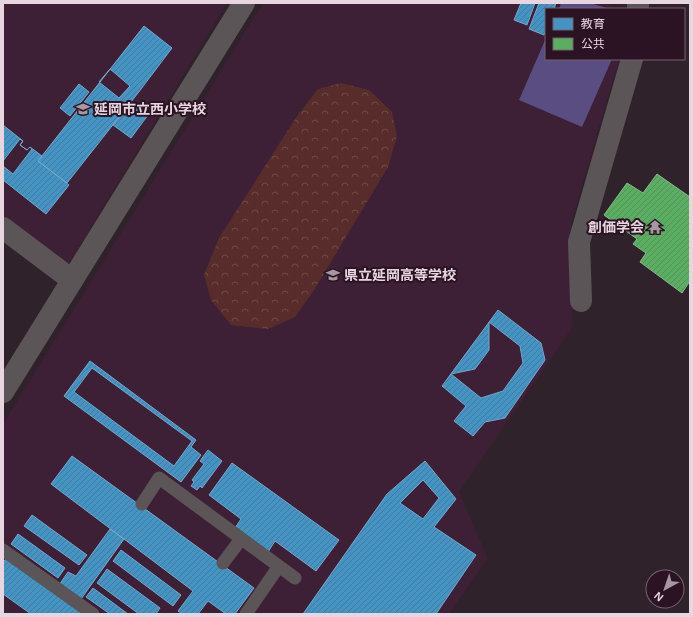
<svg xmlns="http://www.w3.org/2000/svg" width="693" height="617" font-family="Arial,'Noto Sans JP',sans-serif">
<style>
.built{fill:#3d2035}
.park{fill:url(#park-crowns)}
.water{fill:#5a4d81}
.schools{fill:url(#schools-hatch);stroke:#74a7cc;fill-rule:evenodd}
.public{fill:url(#public-hatch);stroke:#84ba87}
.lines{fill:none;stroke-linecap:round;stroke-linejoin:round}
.service{stroke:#5c5557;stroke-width:13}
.minor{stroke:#5c5557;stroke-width:22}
.tertiary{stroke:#5c5557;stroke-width:22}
.labels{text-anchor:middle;stroke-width:4;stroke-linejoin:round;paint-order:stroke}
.poi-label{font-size:14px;font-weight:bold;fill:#e7d6e0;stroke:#2b1323;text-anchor:start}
</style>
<defs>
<pattern id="park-crowns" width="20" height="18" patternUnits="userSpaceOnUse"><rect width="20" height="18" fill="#582c2a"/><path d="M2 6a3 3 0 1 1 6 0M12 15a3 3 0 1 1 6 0" fill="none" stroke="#704a49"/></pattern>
<pattern id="schools-hatch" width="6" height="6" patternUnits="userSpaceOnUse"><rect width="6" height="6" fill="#4393c3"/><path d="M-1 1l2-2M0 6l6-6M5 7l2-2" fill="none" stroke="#447a9d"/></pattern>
<pattern id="public-hatch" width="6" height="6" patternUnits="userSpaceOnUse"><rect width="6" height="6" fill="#5aae61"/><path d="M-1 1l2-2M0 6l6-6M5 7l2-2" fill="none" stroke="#55925a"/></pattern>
</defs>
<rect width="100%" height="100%" fill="#2f222b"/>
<!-- built -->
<path class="built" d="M3,3h224l-159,262 -65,-49z
M263,3h340l18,6h-75v50h73l-48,164 1,105 -113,164 29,66 -39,56h-446v-190z"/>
<!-- park -->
<path class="park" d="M341,83l28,7 23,22 5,24 -9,31 -74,123 -19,27 -27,12 -37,-4 -20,-25 -7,-25 15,-37 78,-122 21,-27z"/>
<!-- water -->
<path class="water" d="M561,3h29l20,6h-51z
M546,38v21h66l-30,68 -63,-27z"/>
<!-- schools -->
<path class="schools" d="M521,3h14l-8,22 -13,-5z
M539,3h17l-2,6h-8v20l-2,6 -15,-6z
M144,26l28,22 -34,45 -71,90 -29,-22z
M110,69l20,17 -11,12 -20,-16z
M79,84l10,8 -19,24 -10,-8z
M131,102l17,13 -17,23 -18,-13z
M3,125l20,16 -3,4 7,5 3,-3 12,9 -4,5 31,24 -23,29 -43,-34z
M20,139l3,2 -3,4 7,5 3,-3 2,2 -19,25 -10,-8v-5z
M498,310l43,33 4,17 -40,58 -20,4 -12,14 -19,-15 12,-15 -24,-20z
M489,322l31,24 3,17 -20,28 -22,7 -30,-24 24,-5 14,-19z
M90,361l106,79 -5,7 10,8 -20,27 -117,-86z
M92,368l100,73 -18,25 -100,-74z
M208,450l14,11 -20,27 -2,-2 -3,4 -6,-4 3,-4 -2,-2 12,-16 -4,-3z
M72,456l182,132 -19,26h-9l-18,-13 -10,13h-16l-4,-3 15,-20 -142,-107z
M425,461l31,38 -22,28 42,28 -40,59h-133l84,-120zM423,480l16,18 -16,21 -23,-16z
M232,463l107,77 -23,31 -41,-30 -7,11 -33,-24 6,-9 -32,-24z
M32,515l55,40 -8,10 -55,-39z
M110,529l14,10 -48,67 -21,-15 13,-19 8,4z
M18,534l47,34 -7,10 -47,-34z
M121,550l60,45 -8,11 -60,-45z
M7,558l80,56h-56l-28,-20v-32z
M107,569l53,39 -4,6h-17l-42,-31z
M93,588l35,26h-18l-24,-17z"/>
<!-- public -->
<path class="public" d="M657,174l33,23v84l-8,12 -42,-31 6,-9 -13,-9 4,-5 -33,-24 23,-32 16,10z"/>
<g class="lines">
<!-- service -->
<path class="service" d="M142,504l17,-26 136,100
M3,550l90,64
M223,563l18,-24
M246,614l33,-48"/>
<!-- minor -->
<path class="minor" d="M638,3v6
M3,228l69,52
M581,301l-2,-59 53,-183"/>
<!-- tertiary -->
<path class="tertiary" d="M3,392l241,-389"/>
</g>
<!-- icons -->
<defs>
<symbol id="school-bare" viewBox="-9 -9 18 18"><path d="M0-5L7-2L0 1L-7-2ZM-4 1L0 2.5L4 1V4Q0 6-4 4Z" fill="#a797a1" stroke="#2b1323" stroke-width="2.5" paint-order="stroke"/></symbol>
<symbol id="temple-bare" viewBox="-9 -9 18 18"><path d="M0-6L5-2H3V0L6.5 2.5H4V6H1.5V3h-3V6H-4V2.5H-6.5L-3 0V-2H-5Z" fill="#a797a1" stroke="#2b1323" stroke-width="2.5" paint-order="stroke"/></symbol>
</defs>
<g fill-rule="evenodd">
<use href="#school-bare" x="73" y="99" width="20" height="20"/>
<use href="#temple-bare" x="645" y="217" width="20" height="20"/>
<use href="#school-bare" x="323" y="265" width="20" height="20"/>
</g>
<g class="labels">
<!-- poi labels -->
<g class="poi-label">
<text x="94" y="114">延岡市立西小学校</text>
<text x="644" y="232" text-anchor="end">創価学会</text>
<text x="344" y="280">県立延岡高等学校</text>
</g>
</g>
<!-- border -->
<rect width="693" height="617" fill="none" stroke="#e7d6e0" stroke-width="8"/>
<!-- legend -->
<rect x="545" y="8" width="140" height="52" fill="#2b1323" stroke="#76616f"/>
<rect x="553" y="18" width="20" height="12" fill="#4393c3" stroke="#76616f"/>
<text x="581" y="28" font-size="12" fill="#e7d6e0">教育</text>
<rect x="553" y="38" width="20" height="12" fill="#5aae61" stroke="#76616f"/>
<text x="581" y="48" font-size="12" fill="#e7d6e0">公共</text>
<!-- north arrow -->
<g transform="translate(665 589) rotate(220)"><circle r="19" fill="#2b1323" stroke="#76616f"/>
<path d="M0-3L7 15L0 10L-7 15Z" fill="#a797a1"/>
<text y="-6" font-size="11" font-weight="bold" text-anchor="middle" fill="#e7d6e0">N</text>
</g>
</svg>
